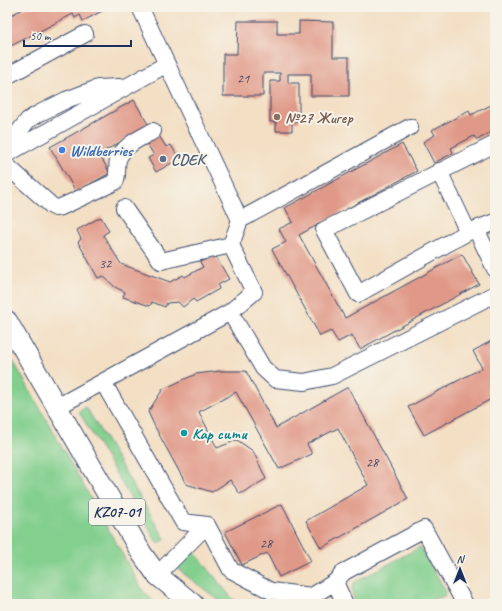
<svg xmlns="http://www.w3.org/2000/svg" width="502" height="611" font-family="Caveat,sans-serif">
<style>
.green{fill:#82cf8e;stroke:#4e7f76}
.building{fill:#e09988}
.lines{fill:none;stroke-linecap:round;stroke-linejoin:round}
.minor-casing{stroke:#3b496d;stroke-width:18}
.major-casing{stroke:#3b496d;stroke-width:22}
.minor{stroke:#fff;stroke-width:16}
.major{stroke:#fff;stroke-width:20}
.education-dot{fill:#8d6e63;stroke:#f7f3e8;stroke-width:1.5}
.shop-dot{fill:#3f7fe0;stroke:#f7f3e8;stroke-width:1.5}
.service-dot{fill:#5c6f8a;stroke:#f7f3e8;stroke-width:1.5}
.culture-dot{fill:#0f9aa8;stroke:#f7f3e8;stroke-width:1.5}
.labels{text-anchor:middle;stroke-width:4;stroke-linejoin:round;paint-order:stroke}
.number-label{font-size:14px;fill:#4c4a68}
.shield{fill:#f7f3e8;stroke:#5d6a87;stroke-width:1}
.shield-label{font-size:15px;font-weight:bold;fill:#1b2f5e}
.education-label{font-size:16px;font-weight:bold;fill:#785e54;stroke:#f7f3e8;text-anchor:start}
.shop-label{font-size:16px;font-weight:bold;fill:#366cbe;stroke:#f7f3e8;text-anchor:start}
.service-label{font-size:16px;font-weight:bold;fill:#4e5e75;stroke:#f7f3e8;text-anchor:start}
.culture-label{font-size:16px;font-weight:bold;fill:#0d838f;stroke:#f7f3e8;text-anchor:start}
</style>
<rect width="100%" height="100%" fill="#f7f3e8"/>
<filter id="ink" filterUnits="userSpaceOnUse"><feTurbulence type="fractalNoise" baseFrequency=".025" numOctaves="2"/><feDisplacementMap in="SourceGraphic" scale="8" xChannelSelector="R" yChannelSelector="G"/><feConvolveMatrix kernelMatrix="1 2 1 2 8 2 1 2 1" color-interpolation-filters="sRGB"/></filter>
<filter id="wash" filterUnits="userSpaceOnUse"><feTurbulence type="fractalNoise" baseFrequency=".012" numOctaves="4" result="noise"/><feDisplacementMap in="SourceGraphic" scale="16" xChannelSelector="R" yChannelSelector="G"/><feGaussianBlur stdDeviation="0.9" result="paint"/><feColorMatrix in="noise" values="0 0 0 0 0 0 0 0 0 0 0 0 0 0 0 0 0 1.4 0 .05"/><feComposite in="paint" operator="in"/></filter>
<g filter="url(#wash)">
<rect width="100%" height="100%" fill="#f3dfc4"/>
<!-- green -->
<path class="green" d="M7,350l136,241 13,13h-149z
M86,407l79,132 -7,5 -79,-132z
M420,547l24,41 1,5 -1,3 -24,8h-63c-4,-8 -8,-14 -2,-22z
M193,550l37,46 9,8h-15l-49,-37z"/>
<g id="blocks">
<!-- building -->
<path class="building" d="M27,7h76l1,3 -21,11 -3,-6 -5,3 -2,-4 -66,34v-25l3,-1 -3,-5z
M238,21h39v13h22v-13l34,1v35h16v39h-38v-22h-23v9h11v39h-7v9h-16v-9h-6v-41h10v-8h-17v23h-40v-42h14z
M134,100l15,26 -50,28 11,19 -34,19 -26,-45z
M495,103v27l-18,10 -3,-4 -23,12 2,5 -19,10 -11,-21 12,-7 -3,-5 37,-19 2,4z
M158,134l8,13 5,-2 8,14 -23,13 -8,-14 6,-3 -9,-14z
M402,144l15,27 -118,64 46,83 117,-64 17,30 -119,65 -8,-14 -14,7 -7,-11 -11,5 -48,-87 14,-7 -7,-13 14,-7 -8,-14z
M101,217l8,14 -6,4 18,29 49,18 13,-7 2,2 18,-10 -3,-5 15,-7 14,24 -11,6 1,4 -23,13 -3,-3 -10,8 -5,-5 -11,1 -2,4 -13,-5 -2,4 -27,-9 2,-5 -10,-5 -12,-11 -5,2 -20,-36 3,-3 -4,-9z
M495,339v58l-71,38 -16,-28 74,-39 -9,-17z
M221,371h25l30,57 72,-41 60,112 -87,49 -15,-27 62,-36 -30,-57 -31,16 5,10 -33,15 -43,-77 -37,20 18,36 20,-8 16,11 13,28 -26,15 -10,-14 -18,12 -26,-8 -31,-57 -7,-15 15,-23 33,-15z
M282,504l29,57 -32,16 -12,-24 -25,12 -17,-33z"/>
</g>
</g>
<g filter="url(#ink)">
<use href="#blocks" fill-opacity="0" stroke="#3b496d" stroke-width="1"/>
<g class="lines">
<defs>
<path id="minor" d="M140,7l100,213
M7,76l78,-42
M7,147l21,-27 10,-6 28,-14 32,-12 21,-1
M7,154l160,-90
M7,166l45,40 4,2 5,-1 54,-25c4,-9 1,-15 3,-22 5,-15 23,-22 35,-29
M439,171l29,61 -110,62 -34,-64 171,-86
M476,229l19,40
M468,232l27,-10
M231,245l9,-25 170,-93
M230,312l33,56 12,11 29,3 28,-6 163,-82
M103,382l80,140 24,3
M57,407l173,-95 24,-20 -23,-47 -70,16 -37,-53
M157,575l50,-50 24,45 40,21 41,5 23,-14 10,22
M335,582l9,-10 80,-43 41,75"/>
<path id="major" d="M7,321l135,233 15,21 36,29"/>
</defs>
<!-- minor casing -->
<use href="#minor" class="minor-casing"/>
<!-- major casing -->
<use href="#major" class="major-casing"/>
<!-- minor -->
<use href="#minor" class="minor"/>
<!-- major -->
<use href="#major" class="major"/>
</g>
</g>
<!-- markers -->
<circle class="education-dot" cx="277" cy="117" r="4"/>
<circle class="shop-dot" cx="62" cy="150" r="4"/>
<circle class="service-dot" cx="163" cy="159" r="4"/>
<circle class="culture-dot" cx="184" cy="433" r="4"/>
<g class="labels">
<!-- number labels -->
<g class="number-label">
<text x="243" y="83">21</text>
<text x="105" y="268">32</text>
<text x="372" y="467">28</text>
<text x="266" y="548">28</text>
</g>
<!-- shield labels -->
<rect class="shield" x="89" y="499" width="56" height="26" rx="3"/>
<g class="shield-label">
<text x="117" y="517">KZ07-01</text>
</g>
<!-- education labels -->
<g class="education-label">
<text x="285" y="123">№27 Жигер</text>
</g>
<!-- shop labels -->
<g class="shop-label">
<text x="70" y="156">Wildberries</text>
</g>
<!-- service labels -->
<g class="service-label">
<text x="171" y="165">CDEK</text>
</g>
<!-- culture labels -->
<g class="culture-label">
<text x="192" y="439">Кар сити</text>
</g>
</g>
<!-- margin -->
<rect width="502" height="611" fill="none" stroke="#f7f3e8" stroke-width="24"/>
<!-- north arrow -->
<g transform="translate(460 569)" stroke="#f7f3e8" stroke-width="3" paint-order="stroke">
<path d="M0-3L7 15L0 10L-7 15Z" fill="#1b2f5e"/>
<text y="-6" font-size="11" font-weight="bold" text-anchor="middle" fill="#1b2f5e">N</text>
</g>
<!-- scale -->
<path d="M24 40v6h107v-6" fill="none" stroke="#1b2f5e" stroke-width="2"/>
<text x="30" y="40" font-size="12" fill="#1b2f5e" stroke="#f7f3e8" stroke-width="3" paint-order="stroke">50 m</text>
</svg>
